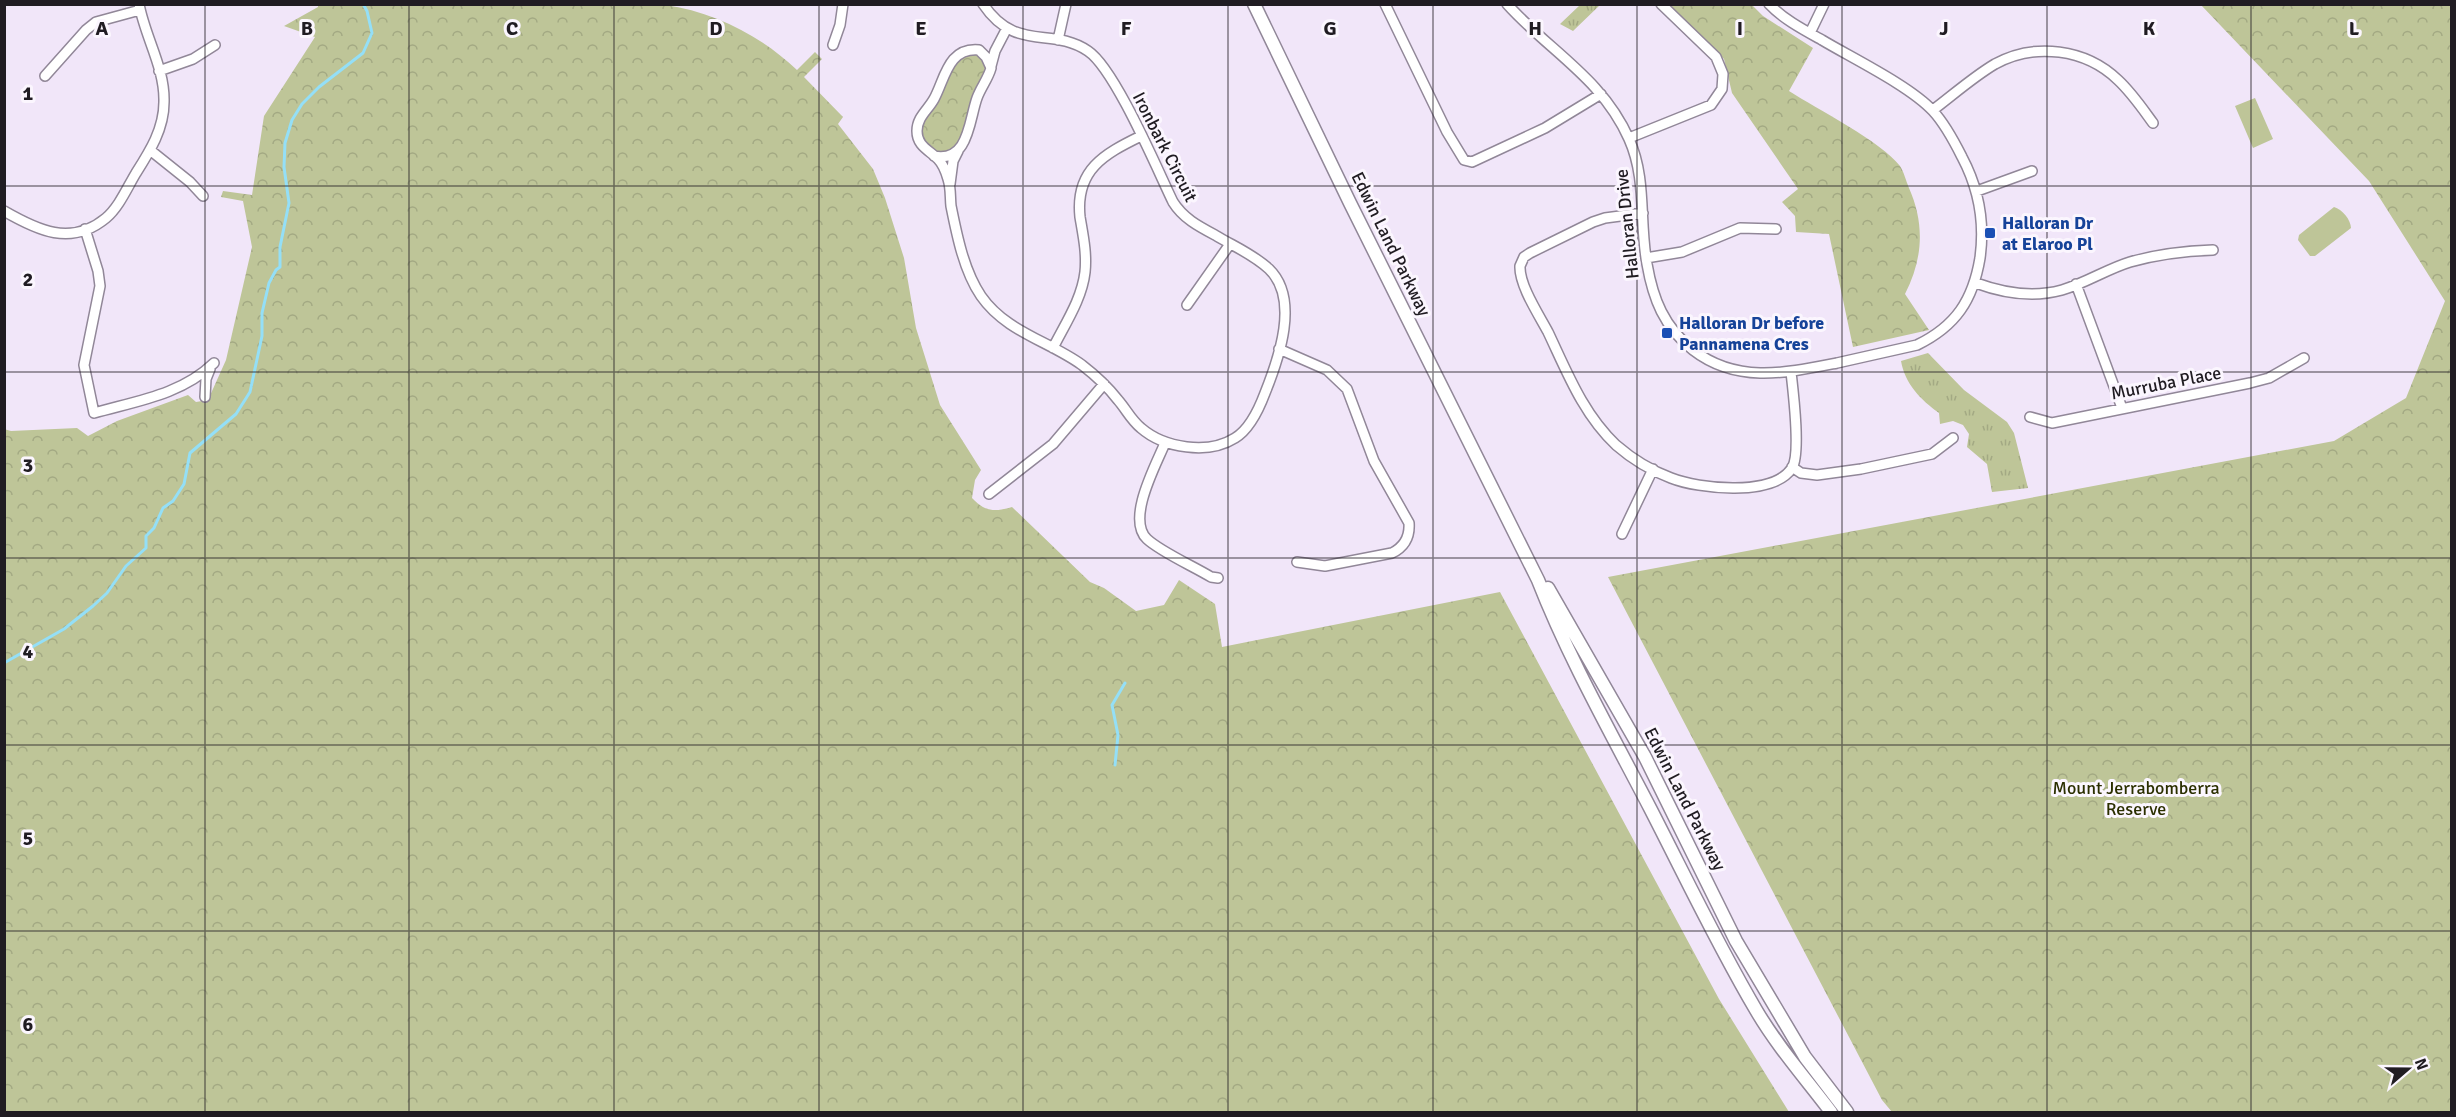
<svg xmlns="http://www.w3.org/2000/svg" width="2456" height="1117" font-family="Signika,sans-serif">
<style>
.grass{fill:url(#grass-tufts)}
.forest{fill:url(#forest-crowns)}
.pitch{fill:#bec598}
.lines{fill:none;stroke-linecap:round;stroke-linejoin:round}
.stream{stroke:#94dff7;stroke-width:3}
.minor-casing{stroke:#918798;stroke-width:12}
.major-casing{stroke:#918798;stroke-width:15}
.minor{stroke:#fff;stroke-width:9}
.major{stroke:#fff;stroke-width:12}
.grid{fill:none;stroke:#201c22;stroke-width:1.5;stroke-opacity:0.55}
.transit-dot{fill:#1a4fb4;stroke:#fbf6fe;stroke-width:2}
.labels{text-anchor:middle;stroke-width:6;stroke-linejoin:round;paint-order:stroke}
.street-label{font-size:18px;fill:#201c22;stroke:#fbf6fe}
.transit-label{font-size:18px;font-weight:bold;fill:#164399;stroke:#fbf6fe;text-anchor:start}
.park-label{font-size:18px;fill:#2b2f00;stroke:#fbf6fe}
.grid-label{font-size:20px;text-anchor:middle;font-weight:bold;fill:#201c22;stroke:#fbf6fe;stroke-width:6;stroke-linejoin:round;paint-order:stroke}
</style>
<defs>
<pattern id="grass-tufts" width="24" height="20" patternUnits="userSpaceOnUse" patternTransform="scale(1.5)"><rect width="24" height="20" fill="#bec598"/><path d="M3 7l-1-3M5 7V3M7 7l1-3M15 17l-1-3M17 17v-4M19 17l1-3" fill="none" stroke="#a3a983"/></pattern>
<pattern id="forest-crowns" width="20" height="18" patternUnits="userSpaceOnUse" patternTransform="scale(1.5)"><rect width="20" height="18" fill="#bec598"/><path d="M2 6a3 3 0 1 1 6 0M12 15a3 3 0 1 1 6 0" fill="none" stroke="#a3a983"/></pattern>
</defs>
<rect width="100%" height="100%" fill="#f1e6f9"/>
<!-- grass -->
<path class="grass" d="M1580,5h20l-27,26 -13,-7z
M1928,353l36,37 43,32 7,11 14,55 -36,4 -5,-28 -20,-17 2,-13 -6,-9 -10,-4 -13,3 -1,-11c-18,-13 -34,-29 -38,-52z"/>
<!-- forest -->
<path class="forest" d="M318,5h347c50,7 96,31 132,65l18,-18 7,7 -18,18 39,40 -5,7 35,45 12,29 19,60 12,70 24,77 41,65 -6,10 -3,18c13,14 23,14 40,9l78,75 14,6 32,23 28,-6 15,-25 36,24 7,43 278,-55 219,407 70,113h-1784l-1,-683 7,2 66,-3 11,8 29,-15 71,-26 8,7 12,-2 18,-40 26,-113 -9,-46 -22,-4 2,-6 29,4 12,-79 51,-79 -31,-11 34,-19z
M1670,5h82l11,11 50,32 -24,43c28,18 93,51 111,75 4,6 6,15 9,22 16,36 14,71 -4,106l24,36 -76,17 -24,-113 -33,-2 -1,-16 -13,-14 16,-13 -66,-96 -8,-34z
M2201,5h250v1107h-559l-10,-12 -274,-523 726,-136 72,-43 39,-97 -76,-120z
M972,54l7,1 8,12 -26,73c-14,16 -25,17 -38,-1l-1,-16 30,-56 12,-11z"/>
<!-- pitch -->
<path class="pitch" d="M2255,98l18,41 -20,9 -18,-42z
M2334,207c8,2 17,13 17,21l-36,28h-5l-12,-16 1,-5z"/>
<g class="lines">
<!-- stream -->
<path class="stream" d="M4,663l60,-34 29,-23 14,-13 19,-27 20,-18v-12l8,-8 9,-20 10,-7 11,-17 6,-31 46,-39 14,-22 12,-56v-23l7,-30 7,-13 4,-3v-20l9,-44 -5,-36 1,-24 7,-23 10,-16 17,-17 44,-34 9,-20 -5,-22 -4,-7
M1115,765l3,-30 -6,-30 13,-22"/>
<defs>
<path id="minor" d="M1385,4l62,128 17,28 8,2 73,-34 56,-34
M1507,4c42,47 95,74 122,135 18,40 10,82 18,125 6,35 17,63 46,86 44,34 93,23 144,13 27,-6 53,-12 80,-18 39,-19 56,-45 63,-87 5,-36 -1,-69 -18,-101 -8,-16 -17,-33 -29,-46 -23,-25 -81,-53 -111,-71 -18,-10 -39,-21 -53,-36
M1810,33l14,-29
M1058,40l8,-36
M833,45l7,-20 3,-21
M991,66l4,-15 12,-23
M159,71l34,-12 22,-14
M45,76l41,-46 10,-8 44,-12
M1933,110c20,-15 40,-33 62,-46 40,-22 91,-15 123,16 14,13 24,28 35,43
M1629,138l82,-33 11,-16 1,-15 -7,-17 -55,-53
M150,150l40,32 13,14
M934,156c35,7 35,-36 43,-58 4,-11 11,-19 14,-30l-5,-11 -7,-7c-31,-3 -34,29 -45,49 -6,11 -17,18 -17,32 0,15 12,19 21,28 5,5 8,13 10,20 3,9 2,18 3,27 6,30 13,65 30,90 25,36 68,45 101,69 13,10 26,22 36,35 8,9 13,20 23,28 23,20 67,27 94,10 15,-9 24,-29 30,-45 14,-35 35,-94 4,-124 -16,-15 -36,-23 -54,-34 -17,-9 -32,-17 -42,-33 -16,-33 -58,-133 -85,-151 -37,-25 -72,2 -105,-47
M950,184l3,-23 5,-10
M1977,191l55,-20
M4,211c33,19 67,36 102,7 13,-11 21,-30 30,-45 14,-22 28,-44 28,-71 1,-34 -19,-65 -25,-98
M1643,213l-38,5 -12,4 -63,31 -6,4 -4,9c-1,19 19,49 28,66 19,40 35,82 68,113 15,13 36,26 55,33 28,11 102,19 121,-10 9,-14 1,-78 -1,-96
M85,229l13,42 2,15 -16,79 10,48c42,-12 87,-18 120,-50
M1646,258l36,-6 58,-24 36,1
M1976,283c27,10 57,15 86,7 24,-7 45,-21 68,-28 28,-8 54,-11 83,-12
M2076,284l46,124
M1187,305l43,-61
M1053,348c12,-24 29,-49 32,-76 2,-19 -2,-37 -5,-55 -5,-47 24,-63 61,-81
M1279,349l48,21 20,19 27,72 35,62c1,14 -5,24 -17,30l-67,13 -28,-4
M205,397l1,-18 4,-10
M2030,417l22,6 198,-40 19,-5 35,-20
M1165,443c-9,22 -39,76 -18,96 14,13 46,27 64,38l7,1
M1792,467l9,6 16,2 44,-6 71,-15 21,-16
M989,494l64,-50 51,-60
M1622,534l31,-65"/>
<path id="major" d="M1254,4l96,199 188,377c31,79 73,153 112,228 35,68 67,136 106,202 21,36 50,69 75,102
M1548,588l97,169 91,184 69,116 42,55"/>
</defs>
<!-- minor casing -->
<use href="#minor" class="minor-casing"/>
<!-- major casing -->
<use href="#major" class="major-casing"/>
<!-- minor -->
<use href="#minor" class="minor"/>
<!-- major -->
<use href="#major" class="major"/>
</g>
<!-- grid -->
<path class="grid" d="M205,4v1108M409,4v1108M614,4v1108M819,4v1108M1023,4v1108M1228,4v1108M1433,4v1108M1637,4v1108M1842,4v1108M2047,4v1108M2251,4v1108M4,186h2448M4,372h2448M4,558h2448M4,745h2448M4,931h2448"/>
<!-- markers -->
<g class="transit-dot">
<rect x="1984" y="227" width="12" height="12" rx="3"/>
<rect x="1661" y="327" width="12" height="12" rx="3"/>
</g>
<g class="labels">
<!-- street labels -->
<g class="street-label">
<text transform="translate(1165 147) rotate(63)" y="6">Ironbark Circuit</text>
<text transform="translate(1627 224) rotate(-96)" y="6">Halloran Drive</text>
<text transform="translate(1391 244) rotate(64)" y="6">Edwin Land Parkway</text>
<text transform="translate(2166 383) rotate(-11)" y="6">Murruba Place</text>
<text transform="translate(1685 799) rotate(63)" y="6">Edwin Land Parkway</text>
</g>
<!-- transit labels -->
<g class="transit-label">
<text x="2002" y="229">Halloran Dr<tspan x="2002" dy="21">at Elaroo Pl</tspan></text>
<text x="1679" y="329">Halloran Dr before<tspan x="1679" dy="21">Pannamena Cres</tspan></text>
</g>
<!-- park labels -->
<g class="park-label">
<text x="2136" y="794">Mount Jerrabomberra<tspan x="2136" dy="21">Reserve</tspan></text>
</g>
</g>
<g class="grid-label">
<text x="102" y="35">A</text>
<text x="307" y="35">B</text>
<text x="512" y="35">C</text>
<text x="716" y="35">D</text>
<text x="921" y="35">E</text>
<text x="1126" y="35">F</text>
<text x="1330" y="35">G</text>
<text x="1535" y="35">H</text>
<text x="1740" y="35">I</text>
<text x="1944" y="35">J</text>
<text x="2149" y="35">K</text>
<text x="2354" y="35">L</text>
<text x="28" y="100">1</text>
<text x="28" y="286">2</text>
<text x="28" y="472">3</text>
<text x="28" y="658">4</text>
<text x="28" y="845">5</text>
<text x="28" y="1031">6</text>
</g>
<!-- border -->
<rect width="2456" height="1117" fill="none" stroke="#201c22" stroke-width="12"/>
<!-- north arrow -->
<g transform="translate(2408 1069) rotate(70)" stroke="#fbf6fe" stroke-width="4.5" paint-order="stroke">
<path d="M0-4.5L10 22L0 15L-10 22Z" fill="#201c22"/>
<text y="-9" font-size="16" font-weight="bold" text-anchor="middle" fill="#201c22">N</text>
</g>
</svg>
